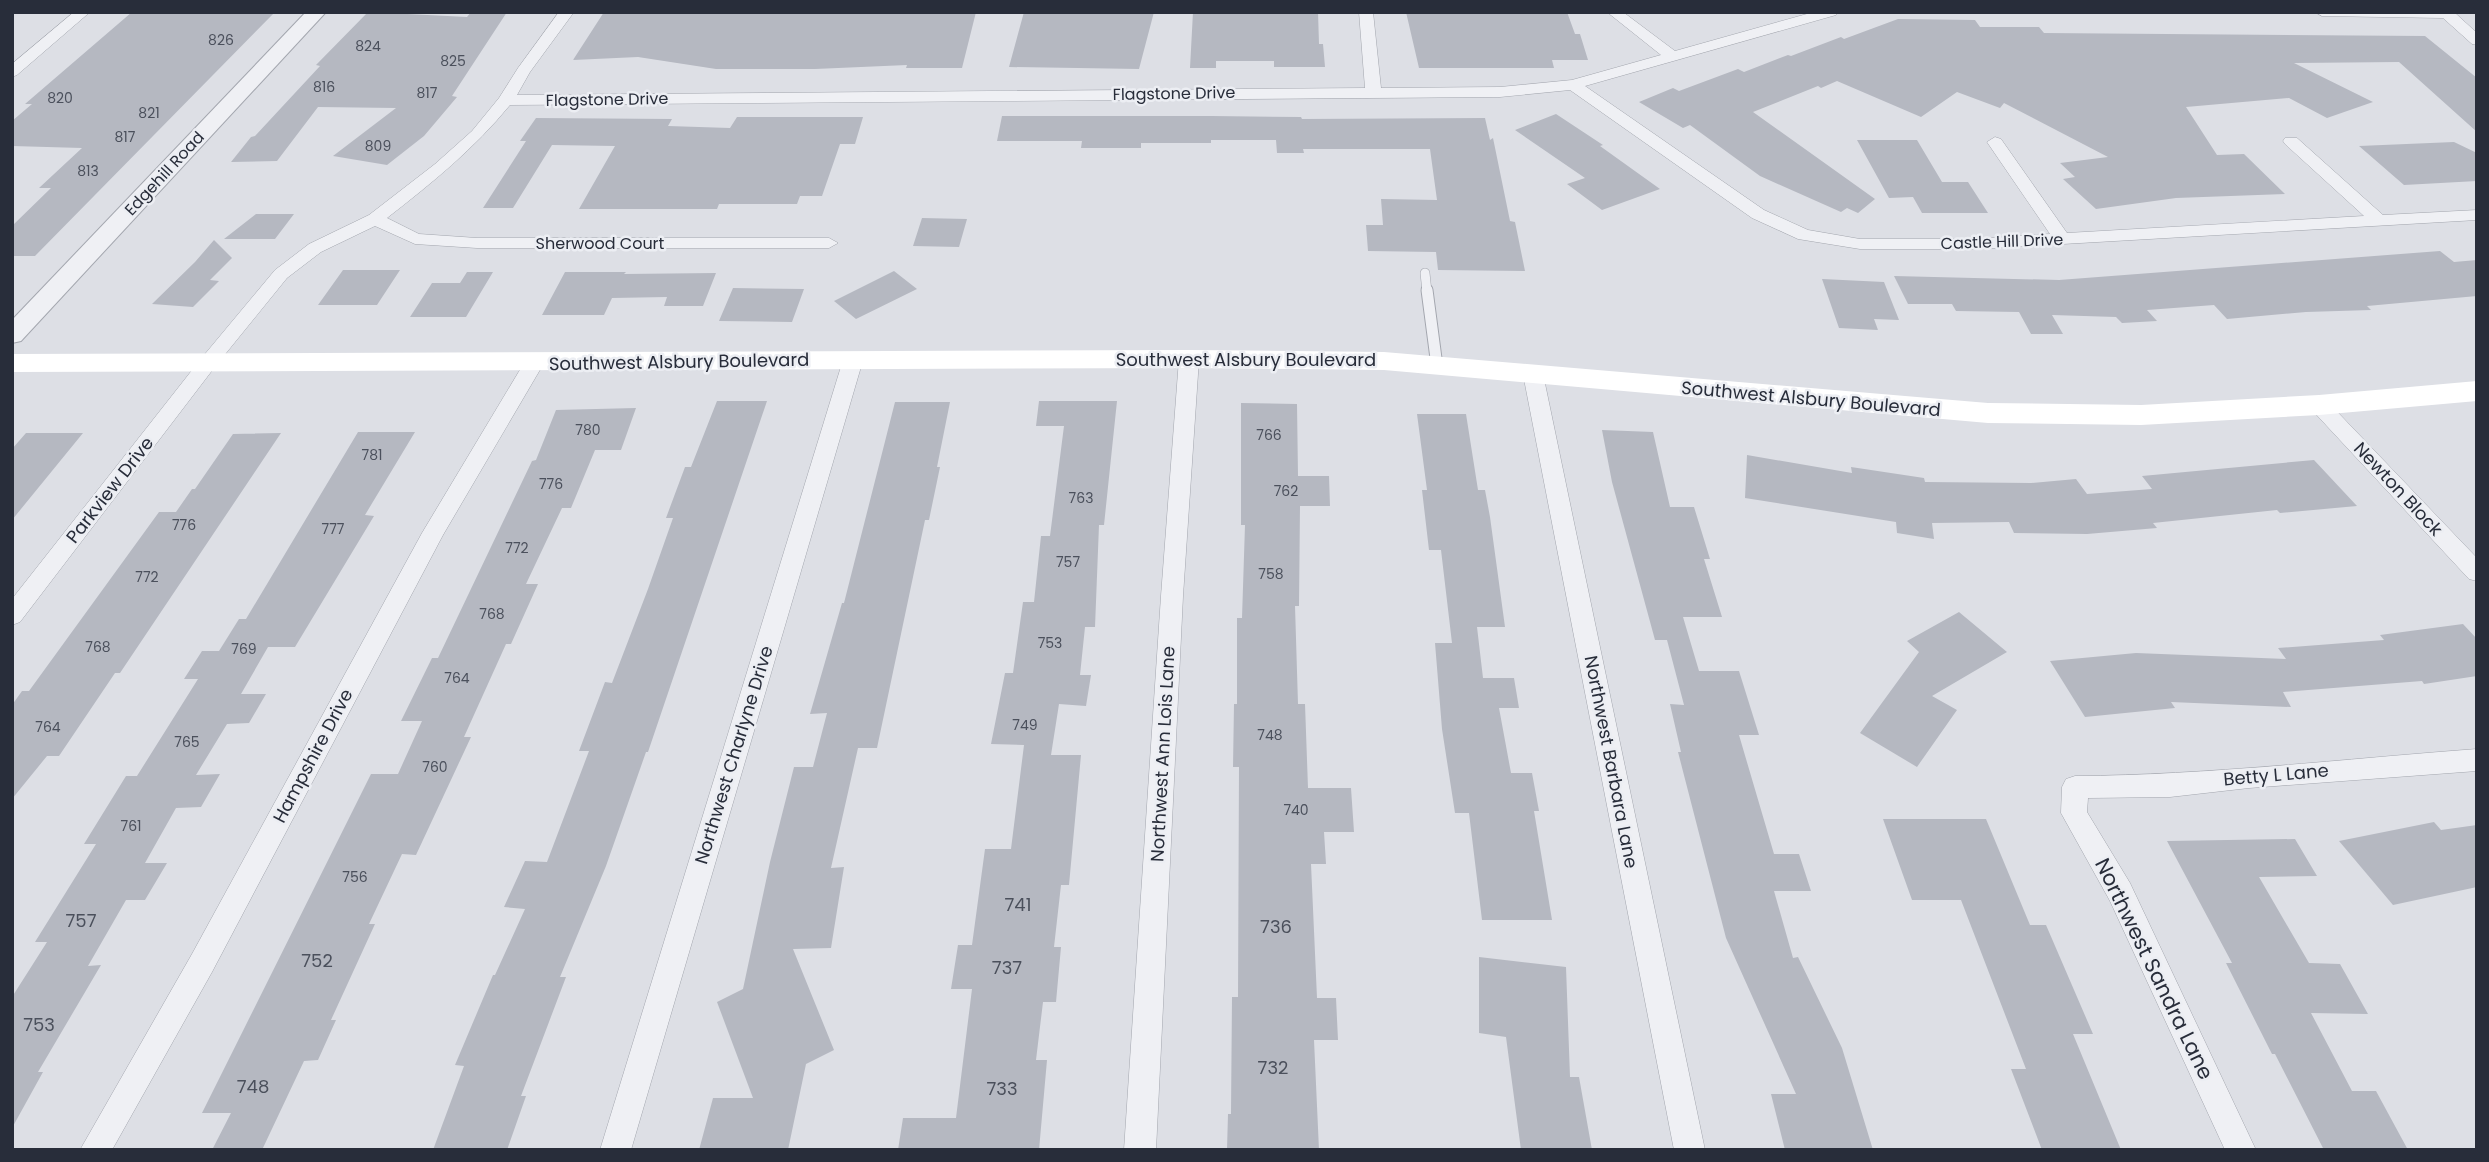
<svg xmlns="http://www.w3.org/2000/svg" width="2489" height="1162" font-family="Poppins,sans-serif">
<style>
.building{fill:#b5b8c1}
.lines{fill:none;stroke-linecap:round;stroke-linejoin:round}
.service-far1-casing{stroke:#a3a6ae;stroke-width:10}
.service-casing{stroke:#a3a6ae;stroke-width:13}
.minor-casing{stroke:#a3a6ae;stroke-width:1}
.tertiary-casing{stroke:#a3a6ae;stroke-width:2}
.service-far1{stroke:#eff0f4;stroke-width:9}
.service{stroke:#eff0f4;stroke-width:11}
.minor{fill:#eff0f4;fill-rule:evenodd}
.tertiary{fill:#eff0f4;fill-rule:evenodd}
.secondary{fill:#fff;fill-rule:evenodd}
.labels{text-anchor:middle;stroke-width:5;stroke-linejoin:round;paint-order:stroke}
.number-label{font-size:14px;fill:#4b505c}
.far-street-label{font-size:16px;fill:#282d3a;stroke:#eceef3}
.street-label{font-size:18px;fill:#282d3a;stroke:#eceef3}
.near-number-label{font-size:18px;fill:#4b505c}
.near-street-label{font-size:21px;fill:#282d3a;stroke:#eceef3}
</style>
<rect width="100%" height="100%" fill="#dddfe5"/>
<!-- building -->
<path class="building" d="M132,12h143l-240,244h-23v-30l39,-38h-12l43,-40 -70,-2v-25l20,-17h-7z
M368,12l99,5 4,-5h36l-55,84 5,1 -33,39 -37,29 -54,-9 63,-48 -78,-1 -41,54 -46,1 20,-25 4,-1 65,-70 -4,-1z
M604,12h372l-14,56h-56l1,-3 -92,4h-99l-78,-12 -65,3z
M1024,12h130l-15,57 -130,-2z
M1193,12h125l1,32h4l2,23h-51v-6h-58v7h-26z
M1406,12h161l8,22h5l8,26h-36l2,8h-135z
M1898,19l77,1 5,7h59l5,6 381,3 52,42v54l-78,-70 -105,1 79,39 -46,16 -38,-20 -103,9 31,48 27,-1 41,40 -109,4 -80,11 -33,-30 12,-2 -15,-14 48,-6 -104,-54 -4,5 -43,-16 -36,25 -84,-36 -16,7 -3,-2 -65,26 122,87 -17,14 -11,-5 -6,4 -81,-36 -70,-51 -7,3 -44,-26 34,-14 6,3 59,-22 6,3 44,-17 3,1 50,-19 3,2z
M1556,114l47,31 -3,1 60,43 -58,21 -35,-26 18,-6 -70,-48z
M1002,116h209l90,1 1,2 183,-1 5,22 3,-2 17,83 5,1 10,49 -87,-1 -2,-18 -68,-1 -2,-26h17l-2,-26 56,1 -7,-51h-127l1,4h-27l-1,-13h-65v3h-70v5h-60l1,-7h-85z
M737,117h126l-8,27h-15l-18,52h-22l-3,8h-78l-2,5h-138l36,-63 -63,-1 -39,63h-30l43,-67h-6l16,-23 136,1 -4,7 62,2z
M1857,140h60l25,42h26l20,31h-66l-9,-16 -24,1z
M2454,142l23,11v28l-73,4 -45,-39z
M256,214h38l-19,25h-51z
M922,218l45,1 -8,28 -46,-1z
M214,240l18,18 -22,22 9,1 -26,26 -41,-3 43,-42z
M2440,251l14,11 23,-2v36l-110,10 4,4 -65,2 -79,7 -13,-14 -67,5 10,11 -35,2 -6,-6 -64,-2 11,19h-32l-12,-22 -63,-1 -4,-7h-44l-14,-28 165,4z
M343,270h57l-23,35h-59z
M894,271l23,18 -61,30 -22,-18z
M467,272h26l-27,45h-56l22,-34h28z
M565,272h61l-2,2 92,-1 -13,33h-39l3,-9 -55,1 -8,17h-62z
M1822,279l62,3 15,38 -25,-1 4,11 -39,-2z
M733,288l71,1 -12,33 -73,-1z
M717,401h50l-119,351h-2l-40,114 -46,111h6l-45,119h5l-19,54h-74l31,-84 -9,-1 38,-90h2l30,-66 -21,-2 21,-46 22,1 42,-111h-10l26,-69 7,1 36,-94 25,-71h-7l19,-51h6z
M1039,401h78l-13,124h-5l-4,102h-10l-5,48h11l-5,31 -27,-2 -8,51h30l-12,130h-8l-7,62h7l-5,55h-13l-7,58h11l-8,90h-141l5,-32h53l16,-129h-21l7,-44h14l13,-96h26l13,-104 -33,-1 14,-71h8l10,-71h11l7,-66h9l14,-110h-28z
M895,402h55l-13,65h3l-11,53h-4l-48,228h-19l-27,120 13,-1 -13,81 -38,1 41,101 -28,14 -18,86h-89l14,-52h40l-36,-96 26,-13 27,-127 24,-95h19l14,-54 -17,1 32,-111h2z
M1241,403l56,1 1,72h31l1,30h-30l-1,100h-4l3,98h7l3,84h43l3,44h-30l2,32h-15l6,134h19l2,42h-24l5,110h-92l1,-36h3l1,-117h6l1,-230h-6l1,-63h3v-86h5l3,-93h-4z
M636,408l-15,42h-26l-24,58h-9l-36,76h12l-27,60h-5l-42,93h7l-55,118 -14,-1 -33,70h6l-44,96h5l-18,40 -14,1 -42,89h-50l19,-37h-29l169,-339h27l24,-53h-21l31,-63h6l94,-197 4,-1 20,-50z
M1417,414h49l12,76h7l5,27 15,110h-28l6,51h31l5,30h-20l12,65h21l7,38h-5l18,109h-70l-13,-107h-14l-13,-84 -7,-86h17l-11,-93h-12l-7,-60h5z
M1602,430l51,2 17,75h24l16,52h-6l18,58h-39l16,54h40l20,64h-20l35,119h25l12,37h-37l19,67 5,-1 44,91 31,102h-88l-14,-56h25l-70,-156 -48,-186h3l-11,-48 14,1 -17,-65h-12l-43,-158z
M358,432h57l-50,83 9,1 -79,131h-27l-27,47h25l-17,29 -22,1 -31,51 24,-1 -19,33 -25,1 -31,55h22l-22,37h-19l-38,66 13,-1 -63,107h5l-31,56v-131l35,-55h-12l61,-98h-12l42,-68h11l61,-97h-14l18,-28h17l20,-32h7z
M26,433h57l-71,87v-71z
M281,433l-161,240h-5l-56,83h-12l-35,43v-94l10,-14h7l130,-179h17l16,-23h3l38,-55z
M1747,455l105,18 -1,-6 73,11 1,4 106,1 45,-4 11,15 65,-5 -10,-13 172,-16 43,46 -77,7 -3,-3 -124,13 4,5 -70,6 -73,-1 -5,-11 -77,1 2,16 -37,-6 -1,-11 -151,-24z
M1959,612l48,40 -75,44 25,14 -40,57 -57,-34 59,-81 -12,-11z
M2463,624l14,15v37l-53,8 -2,-3 -139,11 8,15 -120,-5 4,6 -90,9 -35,-56 86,-8 150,6 -8,-11 106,-8 -4,-5z
M1883,819h103l44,106h16l47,109h-20l48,116h-79l-31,-81h15l-65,-169h-49z
M2434,822l7,8 36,-5v62l-84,18 -54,-64z
M2295,839l22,37 -58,1 50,86 31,1 28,50 -57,-1 41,78h24l32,59h-84l-49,-96h-3l-46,-91h6l-65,-122z
M1479,957l87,10 4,110h9l13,73h-71l-15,-113 -27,-4z"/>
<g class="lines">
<defs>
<path id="service-far1" d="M1425,273l2,19"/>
<path id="service" d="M1427,290l10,76"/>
<path id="minor" d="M74,12h16l-73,63 -5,2v-13z
M559,12h15l-44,60 -13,23 848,-7 -6,-76h14l8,76 119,-1 72,-7 89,-25 -54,-43h16l52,39 139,-39h24l-2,3 -251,71 179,124 44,20 52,9h117l73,-5 -63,-92 8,-5 6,2 66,94 297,-17 -79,-72 -2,-3 2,-3h12l86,77 94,-5v10l-500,29h-117l-62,-10 -46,-21 -182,-128 -70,7 -990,8c-36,44 -78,78 -123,113l32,16 58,4h352l9,5 -9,5h-352l-62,-4 -40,-18 -54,26 -34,26 -73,90 -194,254 -8,3v-26l188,-239 75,-90 34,-26 60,-29 66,-51 37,-33 27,-33 19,-30z
M2315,12h139l23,21v12l-5,-1 -29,-26 -121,-2z
M1189,353l7,2 3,4 -16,237 -27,554h-32l37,-554 18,-237 3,-4z
M853,354l7,2 3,4 -232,790h-31l243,-790 3,-4z
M534,357l7,2 3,4 -101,172 -231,437 -100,178h-32l112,-196 230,-421 102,-170 3,-4z
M1533,368l7,1 3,5 162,776h-31l-151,-776 3,-5z
M2319,398l7,2 151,158v23l-8,-2 -157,-169 -3,-5 3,-5z
M2477,749v22l-228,17 -79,9 -82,1 -1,14 43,71 126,267h-31l-115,-249 -49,-88 1,-26 4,-8 9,-3c134,-1 268,-17 402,-27z"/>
<path id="tertiary" d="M306,12h20l-305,329 -9,2v-23z"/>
</defs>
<!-- service-far1 casing -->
<use href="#service-far1" class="service-far1-casing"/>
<!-- service casing -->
<use href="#service" class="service-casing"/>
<!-- minor casing -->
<use href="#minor" class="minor-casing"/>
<!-- tertiary casing -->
<use href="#tertiary" class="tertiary-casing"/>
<!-- service-far1 -->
<use href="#service-far1" class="service-far1"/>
<!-- service -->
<use href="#service" class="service"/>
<!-- minor -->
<use href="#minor" class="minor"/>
<!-- tertiary -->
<use href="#tertiary" class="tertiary"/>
<!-- secondary -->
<path class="secondary" d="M1189,350l195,2 604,51 153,2 178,-10 158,-14v20l-158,14 -178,10 -153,-2 -604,-53 -195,-2 -1177,4v-18z"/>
</g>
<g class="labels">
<!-- number labels -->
<g class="number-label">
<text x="221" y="45">826</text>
<text x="368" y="51">824</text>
<text x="453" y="66">825</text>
<text x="324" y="92">816</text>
<text x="427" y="98">817</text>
<text x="60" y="103">820</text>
<text x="149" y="118">821</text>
<text x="125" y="142">817</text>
<text x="378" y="151">809</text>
<text x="88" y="176">813</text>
<text x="588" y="435">780</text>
<text x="1269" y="440">766</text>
<text x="372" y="460">781</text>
<text x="551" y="489">776</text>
<text x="1286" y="496">762</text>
<text x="1081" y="503">763</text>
<text x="184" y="530">776</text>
<text x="333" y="534">777</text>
<text x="517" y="553">772</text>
<text x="1068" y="567">757</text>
<text x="1271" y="579">758</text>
<text x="147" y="582">772</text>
<text x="492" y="619">768</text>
<text x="1050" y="648">753</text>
<text x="98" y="652">768</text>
<text x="244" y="654">769</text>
<text x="457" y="683">764</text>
<text x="1025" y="730">749</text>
<text x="48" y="732">764</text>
<text x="1270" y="740">748</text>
<text x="187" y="747">765</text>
<text x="435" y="772">760</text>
<text x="1296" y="815">740</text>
<text x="131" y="831">761</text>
<text x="355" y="882">756</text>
</g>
<!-- far-street labels -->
<g class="far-street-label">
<text transform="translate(1174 93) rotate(-1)" y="6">Flagstone Drive</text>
<text transform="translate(607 99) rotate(-1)" y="6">Flagstone Drive</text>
<text transform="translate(164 173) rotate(-47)" y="6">Edgehill Road</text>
<text transform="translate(2002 241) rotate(-2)" y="6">Castle Hill Drive</text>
<text x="600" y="249">Sherwood Court</text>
</g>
<!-- street labels -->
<g class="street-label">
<text x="1246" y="366">Southwest Alsbury Boulevard</text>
<text transform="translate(679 362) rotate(-1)" y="6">Southwest Alsbury Boulevard</text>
<text transform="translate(1811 399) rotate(5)" y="6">Southwest Alsbury Boulevard</text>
<text transform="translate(2398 489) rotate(47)" y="6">Newton Block</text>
<text transform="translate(110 490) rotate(-52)" y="6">Parkview Drive</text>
<text transform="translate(1163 754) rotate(-87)" y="6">Northwest Ann Lois Lane</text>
<text transform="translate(734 755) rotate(-73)" y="6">Northwest Charlyne Drive</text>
<text transform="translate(313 756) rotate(-62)" y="6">Hampshire Drive</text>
<text transform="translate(1611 762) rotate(79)" y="6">Northwest Barbara Lane</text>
<text transform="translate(2276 775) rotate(-5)" y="6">Betty L Lane</text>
</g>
<!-- near-number labels -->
<g class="near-number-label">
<text x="1018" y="911">741</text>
<text x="81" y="927">757</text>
<text x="1276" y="933">736</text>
<text x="317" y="967">752</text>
<text x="1007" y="974">737</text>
<text x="39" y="1031">753</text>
<text x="1273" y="1074">732</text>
<text x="253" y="1093">748</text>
<text x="1002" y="1095">733</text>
</g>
<!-- near-street labels -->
<g class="near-street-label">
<text transform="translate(2154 969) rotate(64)" y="7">Northwest Sandra Lane</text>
</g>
</g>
<!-- border -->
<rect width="2489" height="1162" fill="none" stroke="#282d3a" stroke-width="28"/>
</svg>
